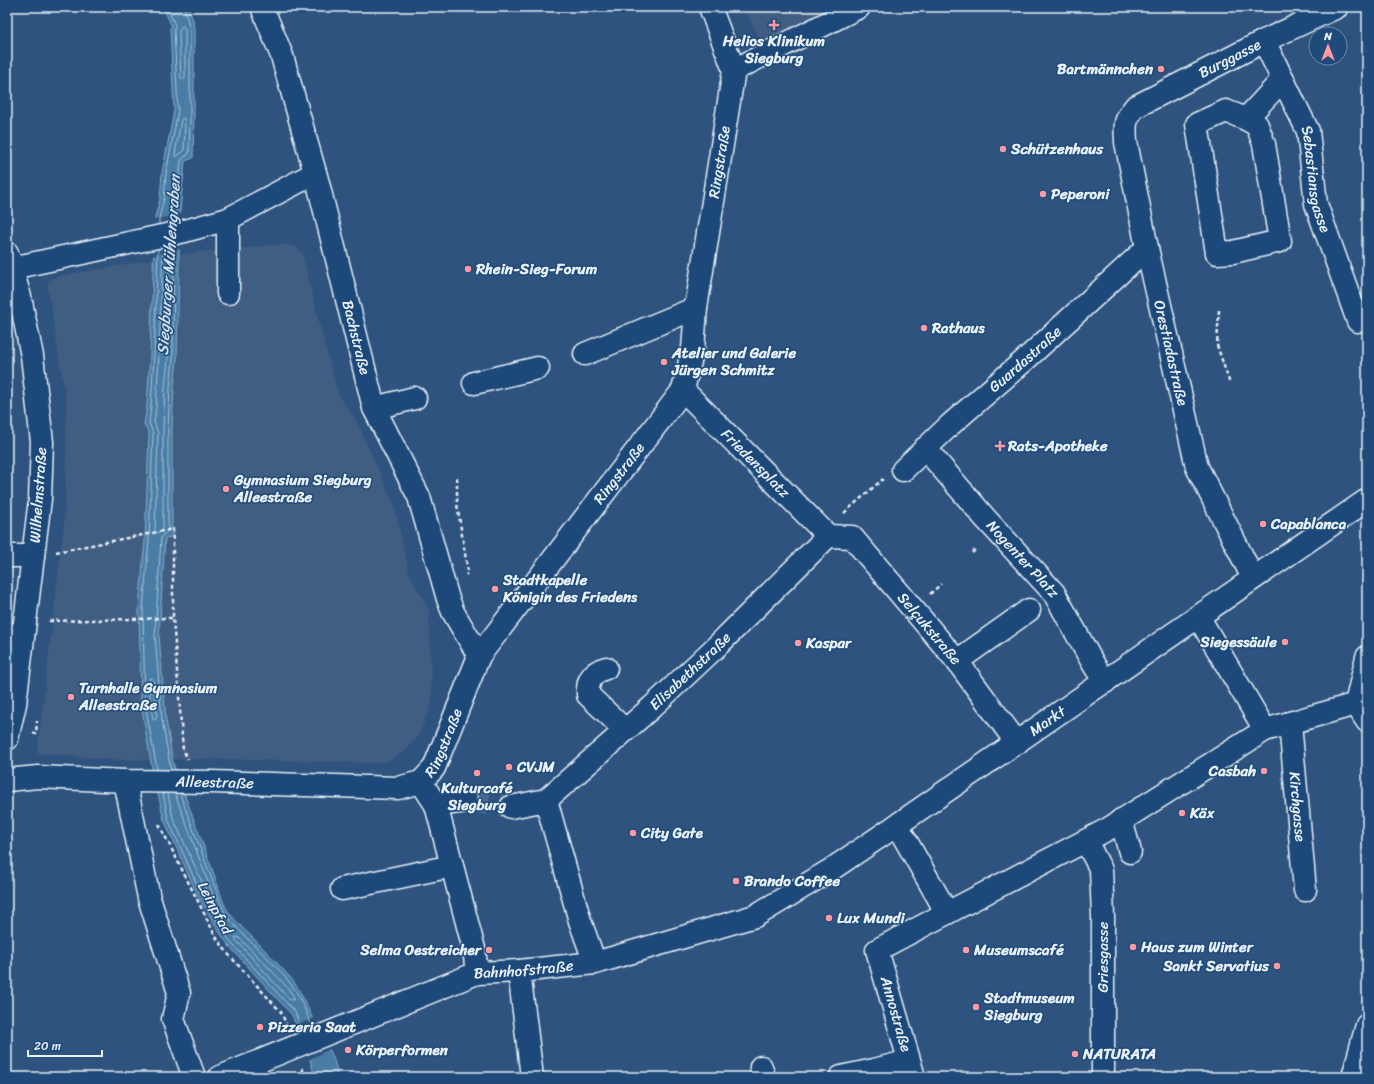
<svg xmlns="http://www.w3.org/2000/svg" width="1374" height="1084" font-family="Sriracha,sans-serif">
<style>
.built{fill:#415d82}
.water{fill:#497da6;stroke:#89abc7}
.pier{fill:#2e537e}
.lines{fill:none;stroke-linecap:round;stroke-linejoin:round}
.shore{stroke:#a8c3d7;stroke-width:1}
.minor-tunnel{stroke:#4a6b90;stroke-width:22;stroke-dasharray:22 11;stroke-linecap:butt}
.minor-casing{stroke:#e8f1f8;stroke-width:25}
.major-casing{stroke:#e8f1f8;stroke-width:25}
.path{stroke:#e8f1f8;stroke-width:2.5;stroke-dasharray:4 3;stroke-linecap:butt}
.minor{stroke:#1f4a7a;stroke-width:22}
.major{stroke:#1f4a7a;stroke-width:22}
.poi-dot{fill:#ff9aa2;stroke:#1f4a7a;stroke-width:1.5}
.labels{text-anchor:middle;stroke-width:3;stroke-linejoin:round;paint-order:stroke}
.poi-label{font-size:15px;font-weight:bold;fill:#e8f1f8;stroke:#1f4a7a;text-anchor:start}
.street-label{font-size:15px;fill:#e8f1f8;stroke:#1f4a7a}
.water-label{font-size:16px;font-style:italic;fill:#d0e0ec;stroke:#1f4a7a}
</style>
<rect width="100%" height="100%" fill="#2e537e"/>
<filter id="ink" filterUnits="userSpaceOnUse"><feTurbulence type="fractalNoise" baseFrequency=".025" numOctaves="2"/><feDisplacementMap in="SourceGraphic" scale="8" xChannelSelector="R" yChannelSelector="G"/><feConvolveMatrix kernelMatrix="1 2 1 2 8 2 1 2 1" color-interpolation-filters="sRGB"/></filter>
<g filter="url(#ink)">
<!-- built -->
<path class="built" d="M743,7h87l-68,37z
M281,244l14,2 7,6 22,90 15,54 18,26 37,82 15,68 20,39 3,91 -9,24 -6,11 -12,14 -16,10 -15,2 -153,-4 -108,1 -76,-7 27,-229 2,-51v-72l-19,-118 3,-4 9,-3 138,-24z"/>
<!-- water -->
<path class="water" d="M163,7h25l5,13 1,10v85l-1,43 -8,3 -5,50 -3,148 -3,28 -2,42v108l-7,1 -6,98 7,84 7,43 42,114c4,11 7,25 13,34 8,11 18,20 27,29 12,12 23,24 34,36 13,15 15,26 24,43 10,20 22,35 25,58h-23l-5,-17 -18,-45 -63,-69 -9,-13 -21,-35 -35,-78 -13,-57 -10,-59 -2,-95 6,-69 4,-107 -5,-9 3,-18 3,-51 5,-138 5,-18 2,-26 12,-62 -4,-83 2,-1z"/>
<!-- pier -->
<path class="pier" d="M181,214l-1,35 -28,7 1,-36z
M314,1018l18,30 -24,12 -14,-34z"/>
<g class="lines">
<!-- shore -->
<path class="shore" d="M183,26l2,4v48l-2,2 -2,-2 -2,-46 2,-5z
M183,118l2,2 -1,31 -8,6 -1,-1v-2l6,-34z
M175,221l6,-60 2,-3 6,-4 1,-39v-85l-6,-23
M159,224v-6l5,-19 2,-26 12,-62 -4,-81 1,-5 -8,-18
M163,248l-4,108 -3,51 -2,15 4,11 -3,98 2,2 6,-5v-100l2,-41 3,-28 1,-112
M150,678h2l1,2 4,38 -2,2 -2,-1 -3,-16z
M157,769l-12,-65 -1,-44 -1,-51 6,-69 4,-107 -4,-10 2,-17 3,-51 4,-106
M171,770l-9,-50 -7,-84 6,-98 2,-3 5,-4v-103l2,-41 3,-28 1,-113
M163,793l5,26 34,77 21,35 9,13 63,68 7,19
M168,794l5,24 34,75 2,4 2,1 2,-3 -38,-101
M180,794l37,99c7,24 18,33 35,50 14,13 33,32 43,47 8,11 11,25 18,37
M236,937h2c11,10 21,21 32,32 8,9 19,18 24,29l-1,2h-3l-54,-60z"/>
<!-- minor-tunnel -->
<path class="minor-tunnel" d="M467,801l44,6"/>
<defs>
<g id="minor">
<path id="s1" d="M262,7l20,49 36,127 56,225 45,89 29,102 5,13 26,44"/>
<path d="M710,7l24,63"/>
<path id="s2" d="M1264,41l44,90 8,73 42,117"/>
<path d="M734,70l125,-63"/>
<path d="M1226,111l20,8 11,6 7,19 16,97 -47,11 -16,1 -20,-129z"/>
<path d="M1246,119l37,-40"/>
<path d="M228,219v74"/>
<path d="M12,268l173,-37 43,-12 87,-46"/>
<path d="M585,354l111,-46"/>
<path d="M474,383l64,-15"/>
<path id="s3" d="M683,390l145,146"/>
<path d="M374,408l41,-10"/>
<path id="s4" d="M925,448l60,70 69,75 40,72 11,17"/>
<path id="s5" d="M903,470l47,-45 76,-66 121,-111"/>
<path id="s6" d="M828,536l24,1 105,124 60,82"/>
<path d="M7,556h26"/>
<path id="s7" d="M1253,578l-56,-111 -50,-219 -21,-106c-1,-17 -2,-22 9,-35l129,-66 73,-34"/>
<path d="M1198,616l67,114"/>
<path d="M7,634l16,1"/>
<path d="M1367,657l-11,47 11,17"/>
<path d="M957,661l72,-51"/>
<path d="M606,668c-14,4 -19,13 -18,27l37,35"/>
<path id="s8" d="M1290,723l15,167"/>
<path id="s9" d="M7,780l31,-3 87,4 86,1 187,6 23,-6"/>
<path d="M125,781l24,117 30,95 -6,26 21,58"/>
<path id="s10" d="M421,782l13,-14 45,-112 204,-266 10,-41 3,-41 38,-238"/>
<path d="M421,782l15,23 38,144 3,24"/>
<path d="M546,800l34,121 15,42"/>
<path d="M436,805l31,-4"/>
<path id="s11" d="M511,807l35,-7 106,-93 67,-63 109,-108"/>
<path d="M1121,820l9,32"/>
<path d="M897,825l50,88 161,-84 157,-99 91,-26"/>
<path d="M1086,841l15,29 2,46v161"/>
<path d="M342,889l110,-23"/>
<path d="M519,971l13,106"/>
<path d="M761,1067l3,10"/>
<path id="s12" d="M220,1077l257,-104 42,-2 76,-8 160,-47 74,-45 68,-46 470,-325"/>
<path d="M841,1077l33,-7 35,-9"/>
<path d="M914,1077l-37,-127 70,-37"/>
<path d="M1353,1077l14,-52"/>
</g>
<path id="major" d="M7,253l13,44 12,59 10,86 -2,57 -25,205 -8,35"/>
</defs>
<!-- minor casing -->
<use href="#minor" class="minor-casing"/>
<!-- major casing -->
<use href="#major" class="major-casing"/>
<!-- path -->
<path class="path" d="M1219,310l-2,35 13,39
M457,477v27l11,68 -2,3
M844,513l39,-34
M56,552l117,-23v89l10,132 5,9
M972,553l3,-3
M930,594l11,-10
M49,621l124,-3
M33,733l3,1 1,-13
M159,824l57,113 13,18 52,57 6,14
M1363,1002l4,-23
M302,1068l3,9"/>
<!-- minor -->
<use href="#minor" class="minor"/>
<!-- major -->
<use href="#major" class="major"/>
</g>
</g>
<!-- markers -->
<g class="poi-dot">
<path d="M772 19h4v4h4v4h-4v4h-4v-4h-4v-4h4z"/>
<circle cx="1161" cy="69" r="4"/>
<circle cx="1003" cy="149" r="4"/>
<circle cx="1043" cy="194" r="4"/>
<circle cx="468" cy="269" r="4"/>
<circle cx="924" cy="328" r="4"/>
<circle cx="664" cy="362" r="4"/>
<path d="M998 440h4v4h4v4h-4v4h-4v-4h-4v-4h4z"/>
<circle cx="226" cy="489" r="4"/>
<circle cx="1263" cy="524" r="4"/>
<circle cx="495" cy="589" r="4"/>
<circle cx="1285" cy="642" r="4"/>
<circle cx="798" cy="643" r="4"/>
<circle cx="71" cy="697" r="4"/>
<circle cx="509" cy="767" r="4"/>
<circle cx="1264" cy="771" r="4"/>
<circle cx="477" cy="773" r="4"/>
<circle cx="1182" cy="813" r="4"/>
<circle cx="633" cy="833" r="4"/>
<circle cx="736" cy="881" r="4"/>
<circle cx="829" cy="918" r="4"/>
<circle cx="1133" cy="947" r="4"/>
<circle cx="489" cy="950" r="4"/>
<circle cx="966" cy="950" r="4"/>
<circle cx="1277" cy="966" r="4"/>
<circle cx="976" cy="1007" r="4"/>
<circle cx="260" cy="1027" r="4"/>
<circle cx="348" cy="1050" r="4"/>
<circle cx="1075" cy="1054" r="4"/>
</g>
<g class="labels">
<!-- poi labels -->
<g class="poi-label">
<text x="774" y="46" text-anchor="middle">Helios Klinikum<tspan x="774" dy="17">Siegburg</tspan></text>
<text x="1153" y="74" text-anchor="end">Bartmännchen</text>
<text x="1011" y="154">Schützenhaus</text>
<text x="1051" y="199">Peperoni</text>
<text x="476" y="274">Rhein-Sieg-Forum</text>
<text x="932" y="333">Rathaus</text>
<text x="672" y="358">Atelier und Galerie<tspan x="672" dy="17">Jürgen Schmitz</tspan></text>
<text x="1008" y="451">Rats-Apotheke</text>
<text x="234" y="485">Gymnasium Siegburg<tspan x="234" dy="17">Alleestraße</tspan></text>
<text x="1271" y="529">Capablanca</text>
<text x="503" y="585">Stadtkapelle<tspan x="503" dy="17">Königin des Friedens</tspan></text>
<text x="1277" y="647" text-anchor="end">Siegessäule</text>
<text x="806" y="648">Kaspar</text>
<text x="79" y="693">Turnhalle Gymnasium<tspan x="79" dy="17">Alleestraße</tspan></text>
<text x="517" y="772">CVJM</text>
<text x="1256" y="776" text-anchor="end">Casbah</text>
<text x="477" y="793" text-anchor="middle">Kulturcafé<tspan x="477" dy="17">Siegburg</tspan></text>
<text x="1190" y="818">Käx</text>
<text x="641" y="838">City Gate</text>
<text x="744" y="886">Brando Coffee</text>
<text x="837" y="923">Lux Mundi</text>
<text x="1141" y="952">Haus zum Winter</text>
<text x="481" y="955" text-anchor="end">Selma Oestreicher</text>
<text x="974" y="955">Museumscafé</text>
<text x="1269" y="971" text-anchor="end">Sankt Servatius</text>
<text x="984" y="1003">Stadtmuseum<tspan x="984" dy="17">Siegburg</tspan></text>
<text x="268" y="1032">Pizzeria Saat</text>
<text x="356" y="1055">Körperformen</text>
<text x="1083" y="1059">NATURATA</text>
</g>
<!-- street labels -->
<g class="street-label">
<text dy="5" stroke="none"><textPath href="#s7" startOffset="601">Burggasse</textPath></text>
<text dy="5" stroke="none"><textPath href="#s10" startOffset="706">Ringstraße</textPath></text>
<text dy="5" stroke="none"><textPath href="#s2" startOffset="149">Sebastiansgasse</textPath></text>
<text dy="5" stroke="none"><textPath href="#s1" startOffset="344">Bachstraße</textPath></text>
<text transform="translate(1171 353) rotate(77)" y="5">Orestiadastraße</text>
<text dy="5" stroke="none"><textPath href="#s5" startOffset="165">Guardastraße</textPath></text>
<text dy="5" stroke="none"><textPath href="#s3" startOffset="103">Friedensplatz</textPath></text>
<text dy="5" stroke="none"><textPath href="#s10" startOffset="370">Ringstraße</textPath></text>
<text transform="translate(38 495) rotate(-86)" y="5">Wilhelmstraße</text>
<text dy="5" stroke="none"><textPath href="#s4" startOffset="148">Nogenter Platz</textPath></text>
<text dy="5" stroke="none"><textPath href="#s6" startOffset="144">Selçukstraße</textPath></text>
<text dy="5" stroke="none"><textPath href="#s11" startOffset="229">Elisabethstraße</textPath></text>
<text dy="5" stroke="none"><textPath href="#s12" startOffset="914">Markt</textPath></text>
<text dy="5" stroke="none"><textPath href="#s10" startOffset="46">Ringstraße</textPath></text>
<text dy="5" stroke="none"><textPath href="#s9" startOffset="208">Alleestraße</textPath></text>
<text dy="5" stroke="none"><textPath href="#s8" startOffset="84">Kirchgasse</textPath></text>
<text transform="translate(215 908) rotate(62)" y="5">Leinpfad</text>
<text transform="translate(1103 957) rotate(-90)" y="5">Griesgasse</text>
<text dy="5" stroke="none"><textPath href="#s12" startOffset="324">Bahnhofstraße</textPath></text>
<text transform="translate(896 1014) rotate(74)" y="5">Annostraße</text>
</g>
<!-- water labels -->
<g class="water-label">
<text transform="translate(168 265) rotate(-86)" y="6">Siegburger Mühlengraben</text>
</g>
</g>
<!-- margin -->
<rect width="1374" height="1084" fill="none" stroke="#1f4a7a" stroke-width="24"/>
<rect x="12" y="12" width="1350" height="1060" fill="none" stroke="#e8f1f8" stroke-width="1.5" filter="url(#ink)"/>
<!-- north arrow -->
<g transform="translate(1328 46)"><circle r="19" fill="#1f4a7a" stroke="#6f8dac"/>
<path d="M0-3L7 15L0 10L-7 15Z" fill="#ff9aa2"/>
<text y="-6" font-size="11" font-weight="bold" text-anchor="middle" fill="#e8f1f8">N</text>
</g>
<!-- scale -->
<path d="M28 1050v6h74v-6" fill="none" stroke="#e8f1f8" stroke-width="2"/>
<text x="34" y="1050" font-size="12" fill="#e8f1f8" stroke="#1f4a7a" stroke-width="3" paint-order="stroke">20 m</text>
</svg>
